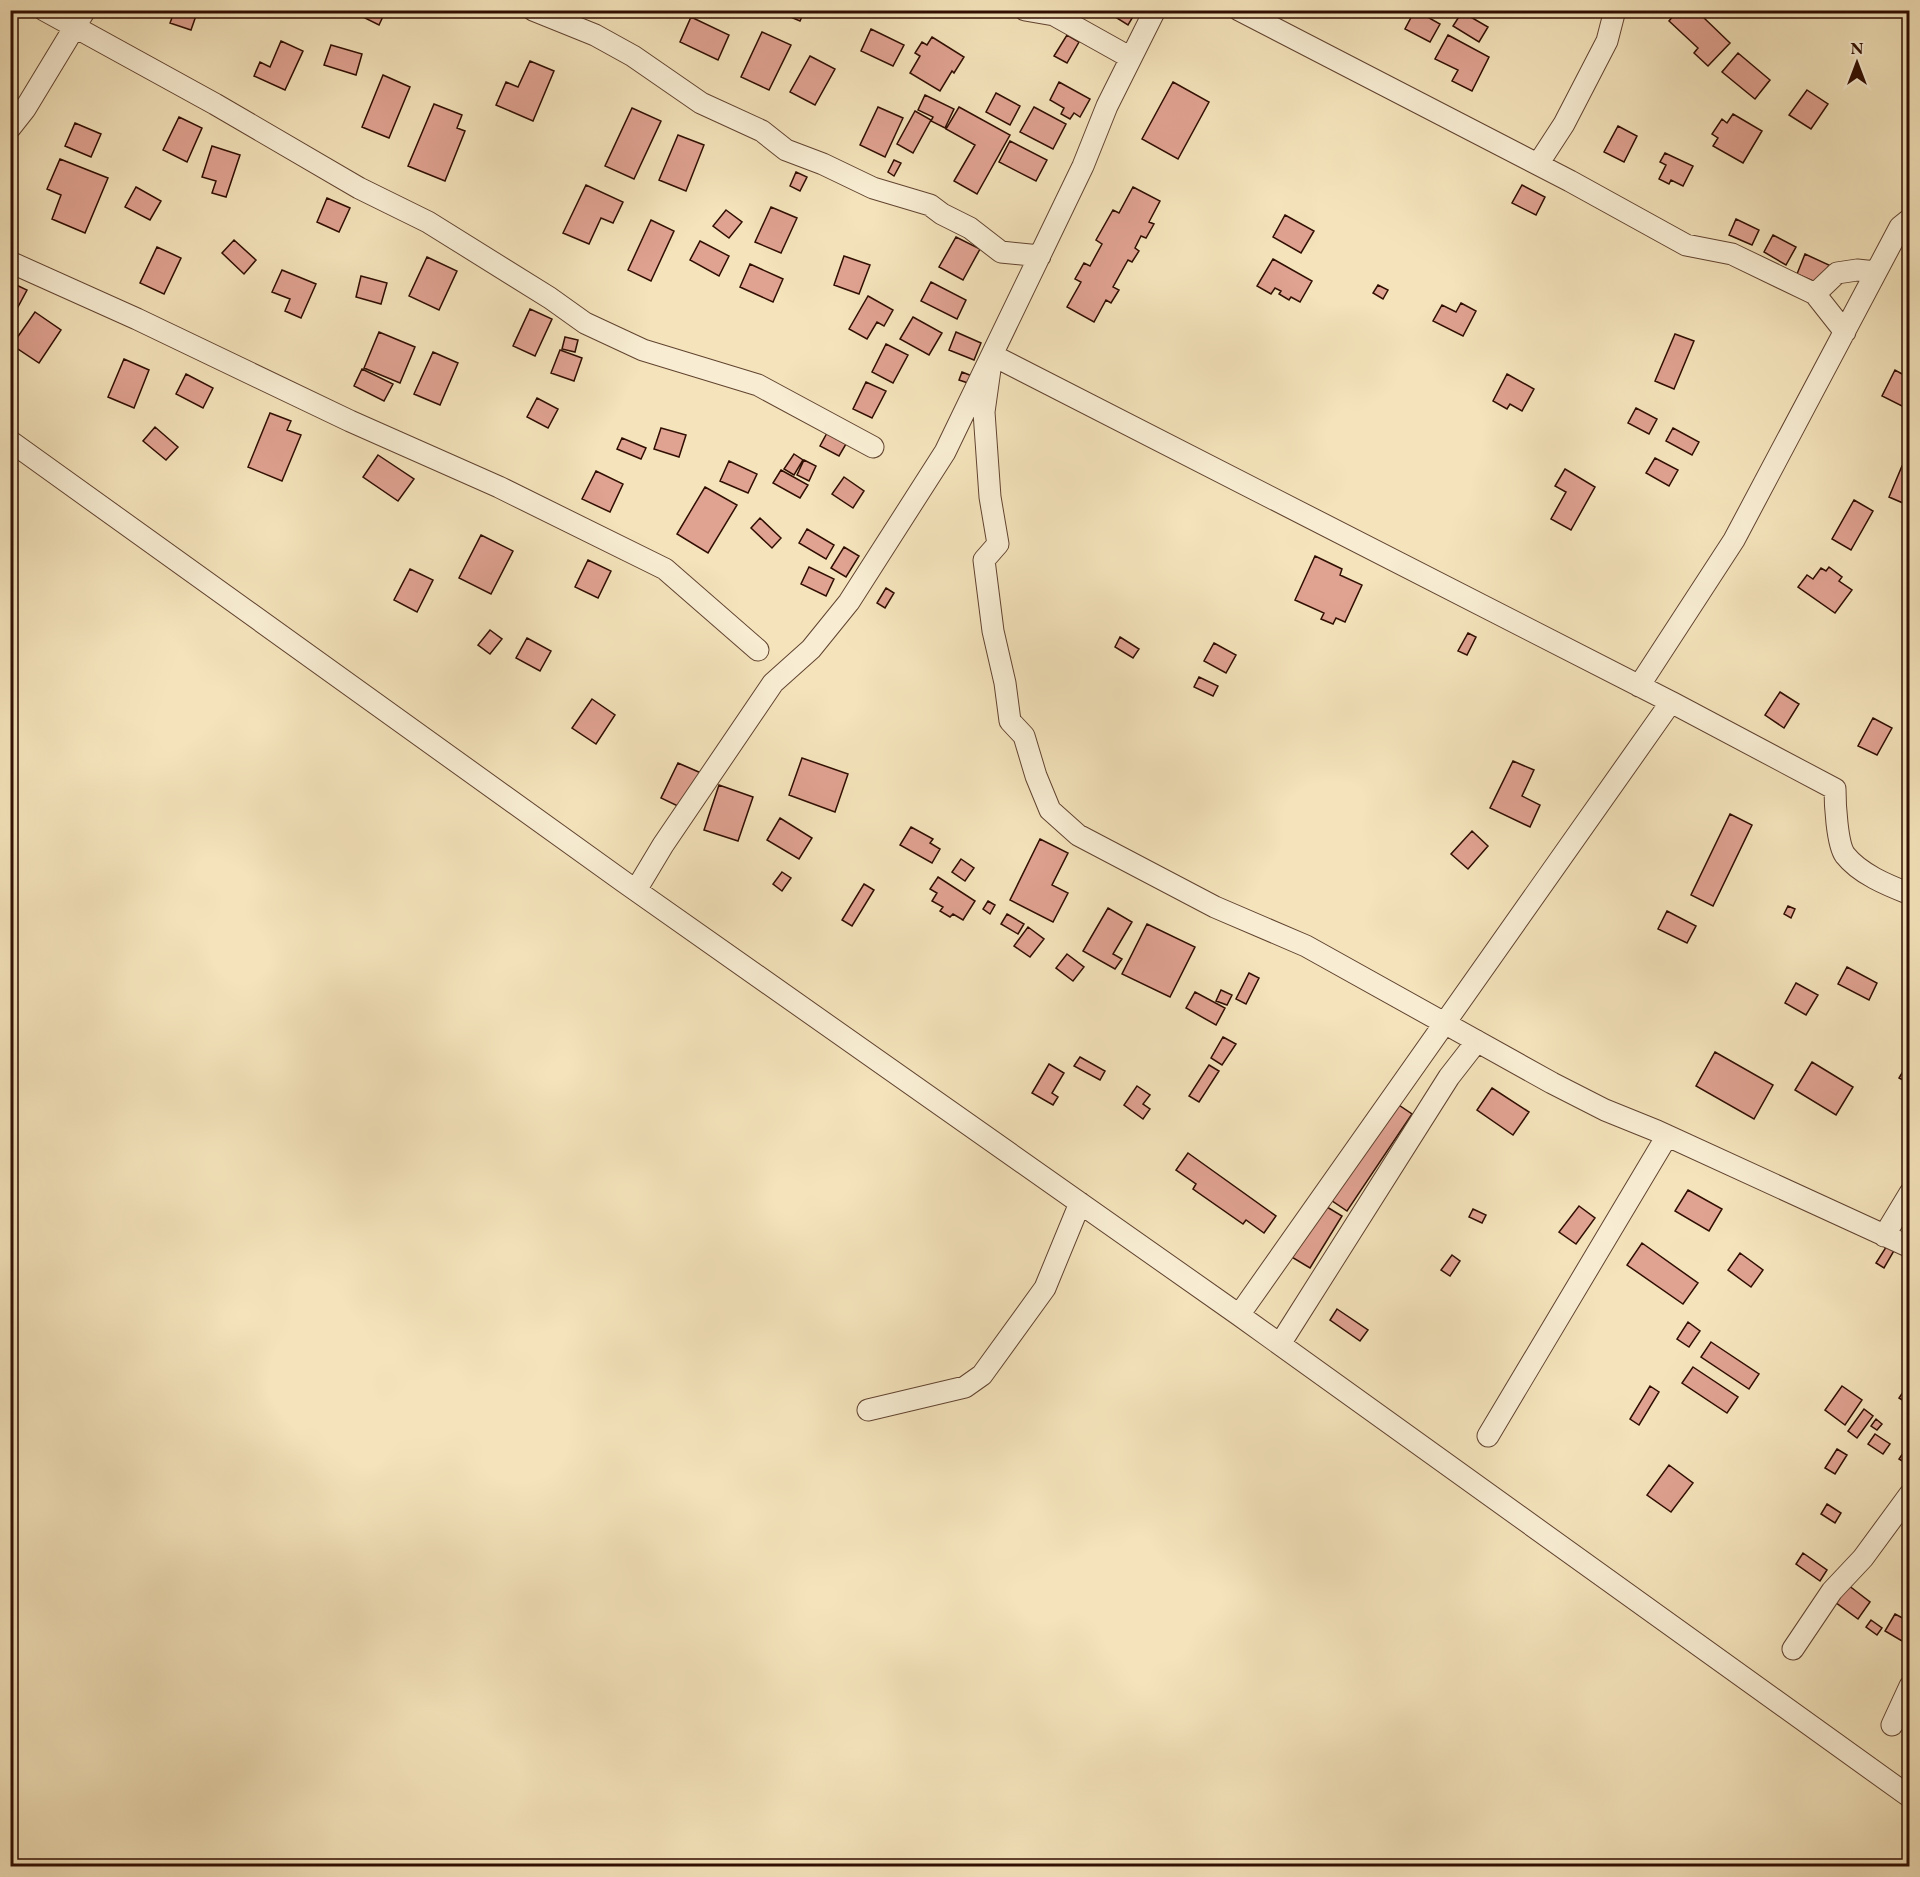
<svg xmlns="http://www.w3.org/2000/svg" width="1920" height="1877" font-family="'EB Garamond',serif">
<style>
.building{fill:#e0a291;stroke:#300e02;stroke-width:1.5}
.lines{fill:none;stroke-linecap:round;stroke-linejoin:round}
.minor-casing{stroke:#614330;stroke-width:23}
.minor{stroke:#f8edd3;stroke-width:21}
</style>
<rect width="100%" height="100%" fill="#f4e3bb"/>
<filter id="stains"><feTurbulence type="fractalNoise" baseFrequency=".00333" numOctaves="4"/><feColorMatrix values="0 0 0 0 .2 0 0 0 0 .09 0 0 0 0 .02 0 0 0 .5 -.17"/></filter>
<radialGradient id="worn" r=".72"><stop offset=".6" stop-color="#630" stop-opacity="0"/><stop offset="1" stop-color="#630" stop-opacity=".3"/></radialGradient>
<!-- building -->
<path class="building" d="M175,10h23l-7,20 -21,-7z
M349,10h37l-7,15z
M774,10h31l-5,11z
M1104,10h33l-9,15z
M1415,10l25,14 -10,18 -25,-13z
M1678,10h28l1,2 -4,5 27,26 -22,23 -14,-13 4,-5 -29,-27z
M1462,12l26,15 -9,15 -26,-16z
M691,17l38,18 -11,25 -38,-18z
M871,29l33,16 -11,21 -32,-15z
M762,32l29,13 -22,45 -28,-13z
M1067,35l12,7 -12,21 -13,-7z
M1448,35l41,22 -17,34 -20,-10 6,-11 -23,-11z
M932,37l32,20 -10,16 -2,-2 -12,20 -30,-18 10,-17 -5,-3 7,-11 5,3z
M281,41l22,10 -18,39 -31,-14 6,-14 10,5z
M331,45l31,9 -6,21 -32,-10z
M1738,53l32,27 -15,19 -33,-27z
M810,56l25,13 -20,36 -25,-13z
M530,61l24,10 -21,50 -37,-16 10,-23 12,5z
M383,75l27,12 -21,51 -27,-11z
M1059,82l31,17 -10,18 -6,-4 -4,6 -9,-5 3,-6 -14,-8z
M1173,82l36,20 -31,57 -36,-20z
M1807,90l21,14 -17,25 -22,-14z
M996,93l24,13 -10,19 -24,-13z
M925,95l29,14 -9,19 -14,-7 2,-4 -15,-7z
M434,104l28,11 -5,13 8,3 -20,50 -37,-15z
M878,107l25,11 -18,39 -25,-12z
M959,107l51,28 -33,59 -23,-13 21,-36 -29,-16z
M1034,107l32,17 -13,25 -33,-17z
M632,108l29,13 -27,58 -29,-13z
M915,111l16,9 -18,33 -16,-9z
M1733,114l29,17 -19,32 -30,-17 5,-8 -6,-4 10,-15 5,4z
M179,117l23,11 -15,34 -24,-12z
M75,123l26,11 -10,23 -26,-11z
M1618,126l19,10 -13,26 -20,-10z
M678,135l26,10 -18,46 -27,-11z
M1010,141l37,19 -11,21 -37,-19z
M212,146l28,9 -14,42 -14,-4 4,-12 -14,-4z
M1665,153l28,13 -10,20 -12,-6 -2,4 -10,-5 7,-14 -6,-3z
M60,159l48,19 -23,55 -33,-14 9,-24 -14,-6z
M894,160l7,3 -7,13 -6,-4z
M796,172l11,5 -7,14 -10,-5z
M586,185l37,17 -10,21 -12,-5 -12,26 -26,-11z
M1522,185l23,12 -9,18 -24,-12z
M136,187l25,14 -11,19 -25,-13z
M1133,187l27,14 -11,21 5,2 -8,14 -5,-2 -6,12 4,3 -7,11 -4,-2 -15,27 6,3 -8,13 -5,-3 -12,22 -27,-15 14,-25 -6,-3 9,-16 6,3 12,-22 -6,-4 17,-30 6,3z
M327,198l23,10 -11,24 -22,-10z
M771,207l26,11 -16,35 -26,-11z
M726,210l16,12 -13,16 -16,-12z
M1285,215l29,16 -13,22 -28,-16z
M1736,219l23,11 -7,15 -23,-10z
M651,220l23,11 -23,50 -23,-11z
M1773,235l23,12 -10,18 -22,-13z
M956,237l24,12 -17,31 -24,-13z
M234,240l22,20 -12,14 -22,-21z
M700,241l29,15 -10,20 -29,-16z
M157,247l24,11 -17,36 -24,-11z
M1805,254l24,11 -9,19 -23,-10z
M844,256l26,9 -11,29 -25,-9z
M427,257l30,14 -18,39 -30,-14z
M1273,259l39,22 -12,21 -9,-5 -2,3 -10,-6 2,-3 -6,-3 -4,6 -14,-8z
M750,264l33,15 -10,23 -33,-15z
M282,270l34,14 -15,34 -16,-7 5,-12 -18,-7z
M361,276l26,7 -6,21 -25,-7z
M10,282l17,8 -15,28 -2,-1z
M931,282l35,18 -9,19 -36,-18z
M1378,285l10,5 -5,9 -10,-6z
M868,296l25,14 -9,16 -7,-4 -10,17 -18,-10z
M1461,303l15,8 -13,25 -30,-15 9,-16 14,7z
M530,309l22,10 -17,37 -22,-10z
M35,312l26,18 -22,33 -27,-18z
M913,317l29,16 -13,22 -29,-16z
M379,332l36,15 -15,36 -36,-15z
M956,332l25,11 -7,17 -25,-10z
M1675,334l19,7 -20,48 -19,-8z
M565,337l13,3 -3,12 -13,-3z
M886,344l22,11 -15,28 -21,-11z
M560,350l22,8 -8,23 -23,-8z
M433,352l25,11 -18,42 -26,-11z
M124,359l25,11 -15,38 -26,-11z
M1910,360v50l-28,-14 13,-26 7,4z
M362,369l31,15 -9,17 -30,-15z
M962,372l15,6 -3,7 -15,-5z
M186,374l27,14 -10,20 -27,-14z
M1507,374l27,15 -12,22 -12,-7 -3,5 -14,-8z
M866,382l20,9 -14,27 -19,-9z
M537,398l21,11 -10,19 -21,-11z
M1636,408l21,11 -8,15 -21,-11z
M270,413l21,8 -4,9 14,5 -19,46 -34,-14z
M155,427l23,20 -12,13 -23,-19z
M661,428l25,7 -7,22 -25,-8z
M1673,428l26,14 -7,13 -26,-14z
M827,433l19,11 -7,12 -19,-10z
M622,438l24,10 -5,11 -24,-10z
M794,454l9,6 -9,15 -10,-6z
M378,455l36,24 -16,22 -35,-24z
M1655,458l23,12 -9,16 -23,-13z
M804,460l12,6 -7,15 -12,-6z
M729,461l28,13 -9,19 -28,-12z
M1902,466l8,3v37l-21,-9z
M1565,469l30,18 -24,43 -20,-11 15,-27 -11,-6z
M781,470l27,15 -8,13 -27,-15z
M596,471l27,13 -13,28 -28,-13z
M844,477l20,14 -11,17 -21,-14z
M705,487l32,18 -29,48 -31,-19z
M1854,500l19,11 -22,39 -19,-11z
M760,518l21,20 -9,10 -21,-20z
M807,529l27,16 -8,14 -27,-16z
M481,535l32,16 -22,43 -32,-16z
M844,547l15,9 -13,21 -15,-9z
M1315,556l27,13 -2,6 22,10 -17,37 -9,-4 -3,6 -12,-5 3,-6 -29,-13z
M588,560l23,11 -13,27 -23,-11z
M809,567l25,12 -8,17 -25,-12z
M1829,567l13,10 -3,4 13,9 -17,23 -37,-26 9,-12 6,4 8,-11 5,3z
M410,569l23,11 -16,32 -23,-12z
M886,588l8,5 -9,15 -8,-5z
M490,630l12,9 -12,15 -12,-9z
M1468,633l8,4 -9,18 -9,-4z
M1120,637l19,12 -6,9 -18,-11z
M527,638l24,13 -11,20 -24,-13z
M1214,643l22,12 -10,18 -22,-12z
M1910,672v13l-7,-5z
M1199,677l19,9 -5,10 -19,-9z
M1780,692l19,12 -15,24 -19,-13z
M592,699l23,16 -19,29 -24,-16z
M1873,718l19,10 -15,27 -19,-9z
M802,758l46,16 -13,38 -46,-17z
M1513,761l21,9 -12,26 18,9 -10,22 -40,-19z
M678,763l23,10 -17,36 -23,-11z
M719,785l34,12 -15,44 -34,-11z
M1730,814l22,11 -39,81 -22,-11z
M780,818l32,20 -13,21 -32,-19z
M911,827l22,12 -3,4 10,6 -8,14 -32,-18z
M1472,831l16,15 -20,23 -17,-15z
M1040,839l28,14 -16,32 16,8 -15,29 -43,-22z
M961,859l13,9 -9,13 -13,-9z
M782,872l9,6 -9,13 -9,-7z
M938,877l37,24 -12,19 -10,-6 -3,3 -10,-6 3,-4 -11,-6 5,-8 -7,-4z
M864,884l10,6 -22,36 -10,-6z
M988,901l7,4 -5,9 -7,-5z
M1788,906l7,3 -4,9 -7,-4z
M1108,908l24,14 -19,32 9,5 -7,10 -32,-18z
M1667,911l29,15 -9,17 -29,-14z
M1007,914l17,10 -6,10 -17,-10z
M1147,924l48,23 -25,50 -48,-23z
M1028,927l16,12 -14,18 -16,-11z
M1067,954l17,13 -11,14 -17,-13z
M1847,967l30,16 -8,17 -31,-16z
M1249,973l10,5 -13,26 -10,-5z
M1796,983l22,12 -12,20 -21,-12z
M1221,990l11,5 -5,10 -11,-4z
M1195,992l30,16 -9,17 -30,-17z
M1223,1037l13,7 -14,21 -11,-7z
M1715,1052l58,33 -19,34 -58,-33z
M1080,1057l25,14 -5,9 -26,-14z
M1910,1060v24l-11,-6z
M1812,1062l41,25 -17,28 -41,-25z
M1049,1064l15,9 -12,20 6,4 -5,8 -21,-12z
M1209,1065l10,6 -20,31 -10,-6z
M1137,1086l13,9 -7,9 7,5 -7,10 -19,-14z
M1492,1088l37,24 -16,23 -36,-25z
M1384,1095l28,19 -65,97 -28,-19z
M1188,1153l88,63 -12,17 -18,-13 -3,4 -50,-35 3,-5 -20,-14z
M1688,1190l34,19 -13,22 -34,-20z
M1322,1204l20,12 -32,52 -20,-12z
M1579,1206l16,12 -19,26 -17,-12z
M1473,1209l13,6 -4,8 -13,-6z
M1642,1243l56,40 -15,21 -56,-39z
M1888,1244l7,5 -11,19 -8,-5z
M1740,1253l23,17 -12,17 -23,-17z
M1452,1255l8,6 -10,15 -9,-6z
M1337,1309l31,21 -8,11 -30,-21z
M1688,1322l12,9 -11,16 -12,-8z
M1711,1342l48,32 -10,15 -48,-32z
M1693,1367l45,30 -11,16 -45,-30z
M1910,1382v23l-11,-7z
M1650,1386l9,6 -20,33 -9,-6z
M1842,1386l20,14 -17,25 -20,-15z
M1864,1409l9,7 -16,22 -9,-7z
M1876,1419l6,5 -5,6 -6,-4z
M1875,1434l15,10 -7,10 -15,-10z
M1910,1443v23l-11,-7z
M1837,1449l10,6 -12,19 -10,-6z
M1669,1465l24,18 -22,29 -24,-17z
M1827,1504l14,9 -6,10 -14,-9z
M1803,1553l24,17 -7,11 -24,-17z
M1848,1585l22,17 -12,17 -23,-17z
M1895,1614l15,8v6l-8,13 -17,-10z
M1871,1620l11,8 -5,7 -11,-8z"/>
<g class="lines">
<defs>
<path id="minor" d="M44,10l171,94 144,84 69,34 122,76 35,25 58,27 115,35 115,62
M533,10l62,25 38,21 68,47 61,28 24,19 37,14 50,24 57,17 12,9 28,14 31,24 39,4
M1025,10l29,5 77,43
M1239,10l331,171 116,64 46,9 83,40 30,38
M10,128l15,-19 60,-99
M1538,164l26,-40 43,-83 8,-31
M10,262l127,57 213,102 149,66 166,82 93,81
M1815,294l22,-21 20,-3 19,2
M10,441l614,441 615,433 671,482
M1639,686l95,-146 166,-313 10,-8
M1671,702l164,87c0,14 2,55 10,66 15,19 42,30 65,39
M636,890l27,-45 110,-162 38,-34 38,-47 96,-150 138,-286 24,-60 48,-96
M1884,1236l26,-43
M1239,1315l432,-613 -679,-347 -8,57 6,85 8,47 -14,16 9,71 12,52 5,38 14,15 12,40 14,34 28,25 137,72 91,39 246,137 53,27 52,21 253,116
M1280,1344l169,-267 28,-36
M868,1410l97,-23 17,-12 63,-87 35,-85
M1488,1436l179,-300
M1793,1649l39,-58 31,-33 47,-64
M1892,1725l18,-39"/>
</defs>
<!-- minor casing -->
<use href="#minor" class="minor-casing"/>
<!-- minor -->
<use href="#minor" class="minor"/>
</g>
<!-- margin -->
<rect width="1920" height="1877" fill="none" stroke="#f4e3bb" stroke-width="36"/>
<rect x="12" y="12" width="1896" height="1853" fill="none" stroke="#300e02" stroke-width="3"/>
<rect x="18" y="18" width="1884" height="1841" fill="none" stroke="#300e02" stroke-width="1.5"/>
<!-- north arrow -->
<g transform="translate(1857 63)" stroke="#f8edd3" stroke-width="4.5" paint-order="stroke">
<path d="M0-4.5L10 22L0 15L-10 22Z" fill="#300e02"/>
<text y="-9" font-size="16" font-weight="bold" text-anchor="middle" fill="#300e02">N</text>
</g>
<rect width="100%" height="100%" filter="url(#stains)"/>
<rect width="100%" height="100%" fill="url(#worn)"/>
</svg>
